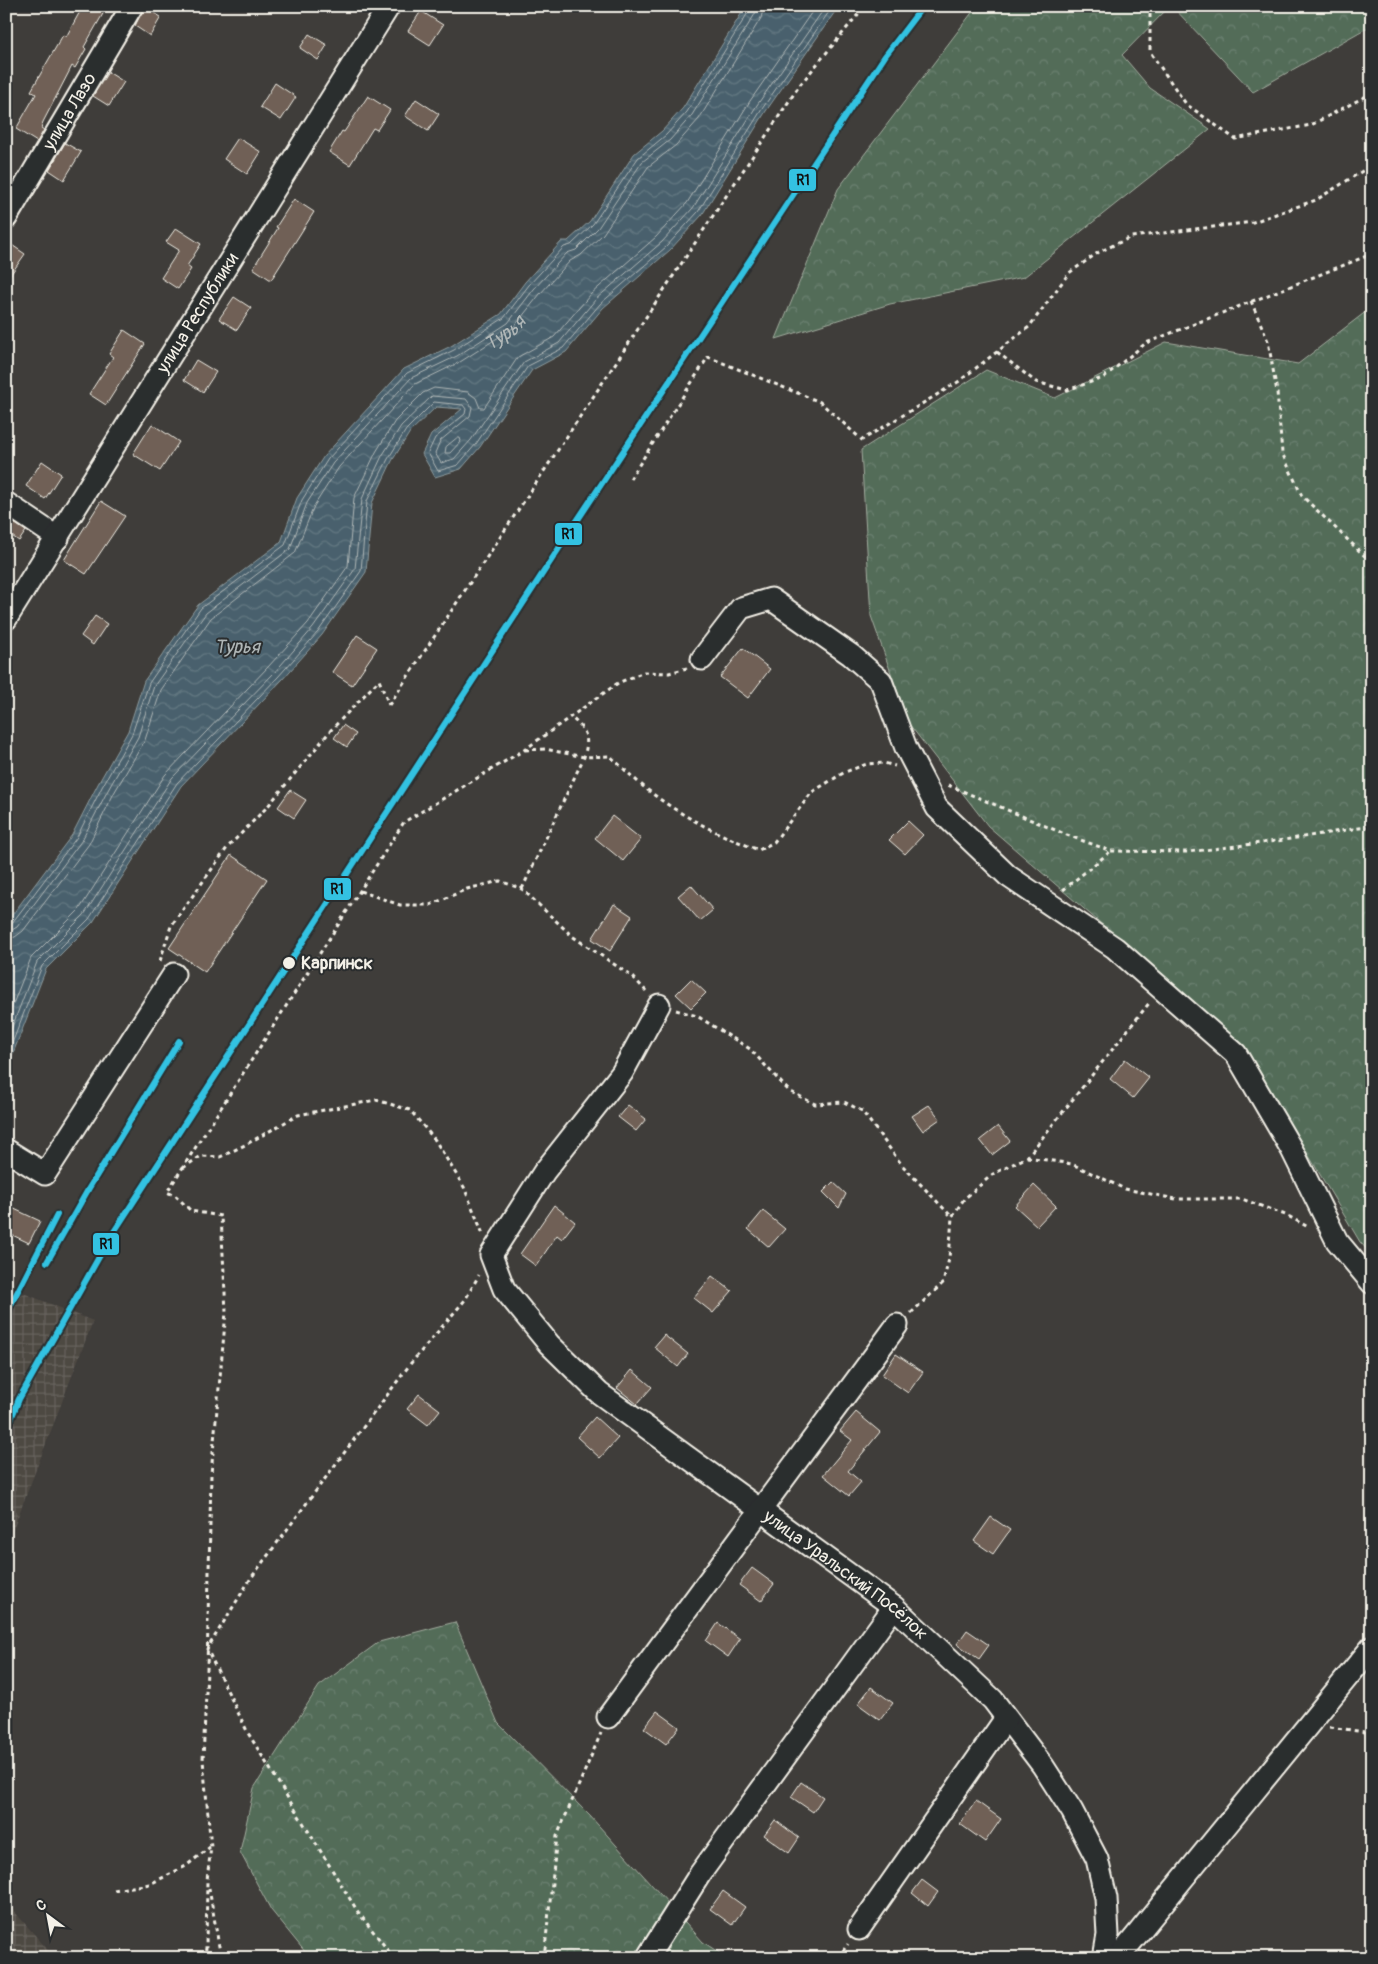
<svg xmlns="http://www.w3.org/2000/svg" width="1378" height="1964" font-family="Pangolin,sans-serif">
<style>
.industrial{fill:url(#industrial-grid)}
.forest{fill:url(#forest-crowns);stroke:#a4aea0}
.water{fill:url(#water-waves);stroke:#8d9b9e}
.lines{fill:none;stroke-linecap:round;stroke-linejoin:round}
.shore{stroke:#b0b7b7;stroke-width:1}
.building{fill:#6f6156;stroke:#f4f1e8}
.minor-casing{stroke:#f4f1e8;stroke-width:25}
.path{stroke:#f4f1e8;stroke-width:3;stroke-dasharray:4 4;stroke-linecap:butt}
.minor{stroke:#2a2d2e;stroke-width:21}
.rail-1-casing{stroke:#2a2d2e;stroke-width:10}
.rail-1{stroke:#33c2e2;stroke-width:6}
.stop-dot{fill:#f4f1e8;stroke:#2a2d2e;stroke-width:2}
.labels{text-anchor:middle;stroke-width:4;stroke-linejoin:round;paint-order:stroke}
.street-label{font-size:18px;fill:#f4f1e8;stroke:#2a2d2e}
.stop-label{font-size:18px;font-weight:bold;fill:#f4f1e8;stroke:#2a2d2e;text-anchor:start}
.water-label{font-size:19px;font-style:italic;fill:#b0b7b7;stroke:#2a2d2e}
.line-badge{stroke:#2a2d2e;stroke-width:2}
.pale-badge-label{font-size:14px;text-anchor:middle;font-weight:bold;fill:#111}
</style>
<defs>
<pattern id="industrial-grid" width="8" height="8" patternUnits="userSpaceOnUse" patternTransform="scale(1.25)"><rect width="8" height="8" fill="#4d4842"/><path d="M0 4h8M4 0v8" fill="none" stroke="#67635d"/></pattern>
<pattern id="forest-crowns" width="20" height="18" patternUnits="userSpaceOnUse" patternTransform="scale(1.25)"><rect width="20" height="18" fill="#536c59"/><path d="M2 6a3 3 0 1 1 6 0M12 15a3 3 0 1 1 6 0" fill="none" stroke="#6c8171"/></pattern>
<pattern id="water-waves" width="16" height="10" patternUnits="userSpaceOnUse" patternTransform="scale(1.25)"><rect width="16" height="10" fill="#49616d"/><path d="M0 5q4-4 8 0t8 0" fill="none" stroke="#647882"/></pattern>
</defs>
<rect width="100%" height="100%" fill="#3f3d3a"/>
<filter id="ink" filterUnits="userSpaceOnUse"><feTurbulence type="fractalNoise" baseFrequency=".02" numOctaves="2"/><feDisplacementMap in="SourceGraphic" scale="10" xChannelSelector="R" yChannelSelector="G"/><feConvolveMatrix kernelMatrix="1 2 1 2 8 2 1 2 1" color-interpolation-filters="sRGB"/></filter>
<g filter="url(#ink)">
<!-- industrial -->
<path class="industrial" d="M6,1286l87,35 -87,227z
M6,1902l49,56h-49z"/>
<!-- forest -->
<path class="forest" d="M977,6h193l-48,49 28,33 60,41 -186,148 -134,27 -114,35 62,-150z
M1172,6h200v19l-119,67z
M1372,307v948l-12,-13 -115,-194 -257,-222 -79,-102 -38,-108 -10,-166 125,-80 69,28 111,-56 132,22z
M455,1622l43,101 92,93 113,126 24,16h-386l-1,-2 -2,2h-28l-39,-48 -31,-58 14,-64 65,-102 60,-44z"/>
<!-- water -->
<path class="water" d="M746,6h93l-73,105 -64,104 -32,35 -67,58 -37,44 -34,18 -52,77 -19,22 -26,8 -13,-23 9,-19 31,-26 -26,-2 -26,25 -18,29 -20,42 -6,69 -44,63 -40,45 -101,106 -88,136 -47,47 -40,102v-148l66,-88 26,-51 30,-53 16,-50 54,-76 83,-63 16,-44 27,-42 80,-87 47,-23 50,-32 24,-32 37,-41h6l22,-20 44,-67 28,-23 21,-23z"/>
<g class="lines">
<!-- shore -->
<g class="shore">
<path d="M457,438h3l1,3 -11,12h-5l1,-6z"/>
<path d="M6,925l6,-2 65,-86 25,-50 30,-53 17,-51 52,-75 84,-63 17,-45 26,-41 79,-86 47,-23 50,-32 25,-33 35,-38 7,-2 22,-21 45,-66 28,-23 21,-23 62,-101 1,-5"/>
<path d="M6,931l6,-1 5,-3 65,-87 26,-50 30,-53 16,-51 52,-73 84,-64 17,-46 26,-40 78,-85 46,-22 51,-33 26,-34 33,-36 9,-3 22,-22 44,-66 28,-22 22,-25 63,-101 1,-8"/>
<path id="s1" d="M6,939l9,-2 8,-6 66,-87 25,-51 31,-53 16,-50 50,-72 84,-65 19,-47 25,-39 76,-83 45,-22 53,-34 27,-34 30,-33 11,-6 22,-21 45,-67 28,-22 23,-26 62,-101 3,-12"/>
<path d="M6,1022l25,-64 48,-48 86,-135 103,-108 40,-44 40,-57 6,-68 22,-46 19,-31 28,-28 11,-5 34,4 8,6 4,10h4l34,-51 36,-20 37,-43 65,-57 31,-34 63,-102 66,-95"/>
<path d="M6,1043l31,-81 47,-47 88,-137 102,-105 39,-45 42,-59 7,-70 20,-43 19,-30 31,-30 34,3 6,8 -2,9 -30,25 -5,12 6,10 13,-4 17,-19 53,-78 35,-19 37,-44 66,-57 31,-34 64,-103 69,-99"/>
<path d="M6,1059l36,-93 47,-47 88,-136 101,-106 40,-45 43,-61 6,-70 21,-42 18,-29 28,-28 29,3 3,4 -1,5 -30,24 -7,15 10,18 20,-6 18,-21 52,-78 35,-18 37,-44 66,-57 32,-35 64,-103 71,-103"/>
</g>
</g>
<!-- building -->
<path class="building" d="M83,6h10l11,6 -20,35 2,2 -11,19 -3,-2 -29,56 -2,6 3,2 -7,12 -21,-13 20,-35 -5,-3 14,-25 18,-31 3,2z
M144,7l17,10 -11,19 -15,-10z
M421,11l22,14 -13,20 -22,-14z
M309,34l18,11 -9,15 -18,-12z
M108,72l16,10 -15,24 -16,-10z
M275,83l21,14 -15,23 -21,-13z
M368,96l22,14 -13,20 -4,-2 -23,37 -21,-13 13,-21 2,1z
M416,99l23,15 -11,17 -23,-15z
M238,138l23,14 -14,22 -23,-15z
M65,143l16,9 -17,28 -15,-10z
M294,199l20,13 -43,68 -18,-12 25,-40 -2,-1z
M176,228l25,16 -14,22 4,3 -13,20 -17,-11 18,-28 -13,-8z
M6,241l19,13 -19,27z
M234,297l17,11 -14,22 -18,-11z
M124,330l21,14 -39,61 -17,-11 24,-37 -4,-3z
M196,360l20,12 -13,20 -19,-12z
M152,424l27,18 -19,29 -27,-17z
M42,461l19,13 -16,25 -19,-13z
M101,501l24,15 -39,58 -22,-14z
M6,518l20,13 -7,10 -13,-9z
M95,616l12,8 -14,21 -12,-9z
M357,635l20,13 -25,37 -20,-13z
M743,648l27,21 -22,29 -28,-21z
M343,725l13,9 -9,13 -13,-9z
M290,790l16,10 -12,18 -16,-11z
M612,816l29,23 -18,22 -28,-23z
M908,821l15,14 -18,19 -16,-14z
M231,855l36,24 -62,93 -36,-24z
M691,885l22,25 -13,11 -22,-25z
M614,904l18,12 -22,35 -18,-12z
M691,979l15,14 -15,15 -15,-14z
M1125,1059l24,19 -16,20 -23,-19z
M628,1105l18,14 -10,12 -18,-14z
M929,1105l11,14 -17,12 -11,-15z
M998,1126l12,15 -18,14 -12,-15z
M833,1182l13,12 -7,14 -16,-16z
M1034,1185l22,21 -19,20 -22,-20z
M554,1205l21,17 -13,17 -5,-4 -21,31 -16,-12z
M10,1207l30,14 -11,22 -23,-11v-16z
M763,1211l22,18 -16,18 -21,-18z
M712,1276l20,15 -19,22 -19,-15z
M664,1335l24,19 -10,13 -24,-20z
M896,1354l27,18 -15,21 -26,-18z
M632,1370l20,17 -15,17 -20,-16z
M419,1394l21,16 -12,15 -21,-16z
M856,1412l24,20 -32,39 13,11 -12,14 -26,-21 29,-35 -12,-9z
M595,1417l23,21 -18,20 -23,-21z
M991,1517l19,13 -17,24 -19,-13z
M752,1568l22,16 -13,17 -22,-16z
M718,1623l22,16 -12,18 -22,-16z
M967,1630l22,15 -10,14 -22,-15z
M871,1687l22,16 -13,17 -22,-16z
M657,1711l22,16 -13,17 -22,-16z
M801,1782l22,15 -10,15 -22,-15z
M976,1801l25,18 -16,23 -25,-18z
M775,1820l24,18 -10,15 -25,-18z
M922,1880l16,12 -10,14 -16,-13z
M723,1891l22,16 -13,18 -22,-16z"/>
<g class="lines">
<defs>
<g id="minor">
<path id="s2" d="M6,218l126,-212"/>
<path d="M6,503l52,35"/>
<path id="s3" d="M6,619l383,-613"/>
<path d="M702,659l39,-51 30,-9 80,56 30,26 25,67 31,60 71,68 107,72 121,106 56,96 45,91 35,42"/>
<path id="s4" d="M659,1005l-37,68 -78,99 -53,83 13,34 45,55 50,49 295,214 99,93 50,66 29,45 25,48 9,39 2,37 -4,23"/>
<path d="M6,1150l39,24 129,-200"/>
<path d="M608,1717l289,-392"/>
<path d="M859,1929l147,-211"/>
<path d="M647,1958l53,-84 194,-267"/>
<path d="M1118,1958l254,-311"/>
</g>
</defs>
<!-- minor casing -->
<use href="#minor" class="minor-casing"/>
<!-- path -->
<path class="path" d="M1150,6v46l36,52 49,35 76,-14 61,-32
M1251,301l17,40 9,51 5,61 20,43 70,67
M997,352l39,30 31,8 36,-12 43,-35 226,-89
M630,479l78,-122 112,45 42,38 96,-58 71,-55 40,-54 30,-21 32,-15 122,-15 63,-22 56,-35
M389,705l410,-619 66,-80
M525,750l20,-1 39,8 26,-1c11,10 22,21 34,31 33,27 74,48 115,63l15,-8 38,-50 33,-20 22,-8 17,-1 11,3
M948,785l119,50 44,16 77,1 96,-12 88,-14
M522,889l62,-132c6,-21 2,-26 -13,-40
M1063,890l48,-39
M360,891l40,14h30l37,-16 33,-8 22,8 50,47 61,41 13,14
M160,961l11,-35 56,-78 41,-42 63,-76 48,-50 10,25
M676,1010l21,6 53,33 39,42 26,13 29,-2 18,9 40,54 50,52
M1027,1157l45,7 53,25 51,10h66l46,17 20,11
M183,1168l18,-12 19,1 25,-12 53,-30 78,-15 34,10 25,30 29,47 19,47
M911,1313l32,-30 6,-24 3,-42 12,-18 29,-25 34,-17 123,-155
M1330,1727l42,6
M209,1888l12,70
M114,1890l36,-6 36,-18 24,-19
M204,1958l2,-10 1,-68 4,-33 -8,-87 4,-90 4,-196 15,-162 -5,-96 -30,-5 -15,-15 -9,-4 237,-370 120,-72 94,-67 26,-11 25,1 18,-5
M394,1958l-36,-46 -110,-179 -41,-84 44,-71 160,-215 54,-63 14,-25
M544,1958l13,-122 44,-103
M838,1958l10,-14"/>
<!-- minor -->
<use href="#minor" class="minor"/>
<defs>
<path id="rail-1" d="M47,1262l42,-74 90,-147
M6,1314l51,-99
M6,1431l13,-32 89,-158 459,-705 318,-480 38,-50"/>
</defs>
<!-- rail-1 casing -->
<use href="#rail-1" class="rail-1-casing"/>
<!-- rail-1 -->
<use href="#rail-1" class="rail-1"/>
</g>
</g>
<!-- markers -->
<circle class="stop-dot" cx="289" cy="963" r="7"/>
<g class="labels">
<!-- street labels -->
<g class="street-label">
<text dy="6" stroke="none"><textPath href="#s2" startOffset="124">улица Лазо</textPath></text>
<text dy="6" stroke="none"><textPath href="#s3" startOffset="361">улица Республики</textPath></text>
<text dy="6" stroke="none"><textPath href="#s4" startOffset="786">улица Уральский Посёлок</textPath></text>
</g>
<!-- stop labels -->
<g class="stop-label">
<text x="301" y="969">Карпинск</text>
</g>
<!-- water labels -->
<g class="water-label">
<text dy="7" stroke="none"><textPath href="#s1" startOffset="806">Турья</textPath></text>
<text x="237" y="653">Турья</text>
</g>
</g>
<g class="line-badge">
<rect x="788" y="168" width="29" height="24" rx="5" fill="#33c2e2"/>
<rect x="554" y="522" width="29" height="24" rx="5" fill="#33c2e2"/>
<rect x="323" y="877" width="29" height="24" rx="5" fill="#33c2e2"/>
<rect x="92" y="1232" width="28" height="24" rx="5" fill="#33c2e2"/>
</g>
<g class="pale-badge-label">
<text x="803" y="185">R1</text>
<text x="568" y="539">R1</text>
<text x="337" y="894">R1</text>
<text x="106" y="1249">R1</text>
</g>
<!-- margin -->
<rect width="1378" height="1964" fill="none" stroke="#2a2d2e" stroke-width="25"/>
<rect x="12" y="12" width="1353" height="1939" fill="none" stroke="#f4f1e8" stroke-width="2" filter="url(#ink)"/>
<!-- north arrow -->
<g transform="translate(48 1916) rotate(328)" stroke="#2a2d2e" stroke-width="4" paint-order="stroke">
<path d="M0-4L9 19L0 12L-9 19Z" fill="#f4f1e8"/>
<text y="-8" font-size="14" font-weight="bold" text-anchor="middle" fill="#f4f1e8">С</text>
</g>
</svg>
